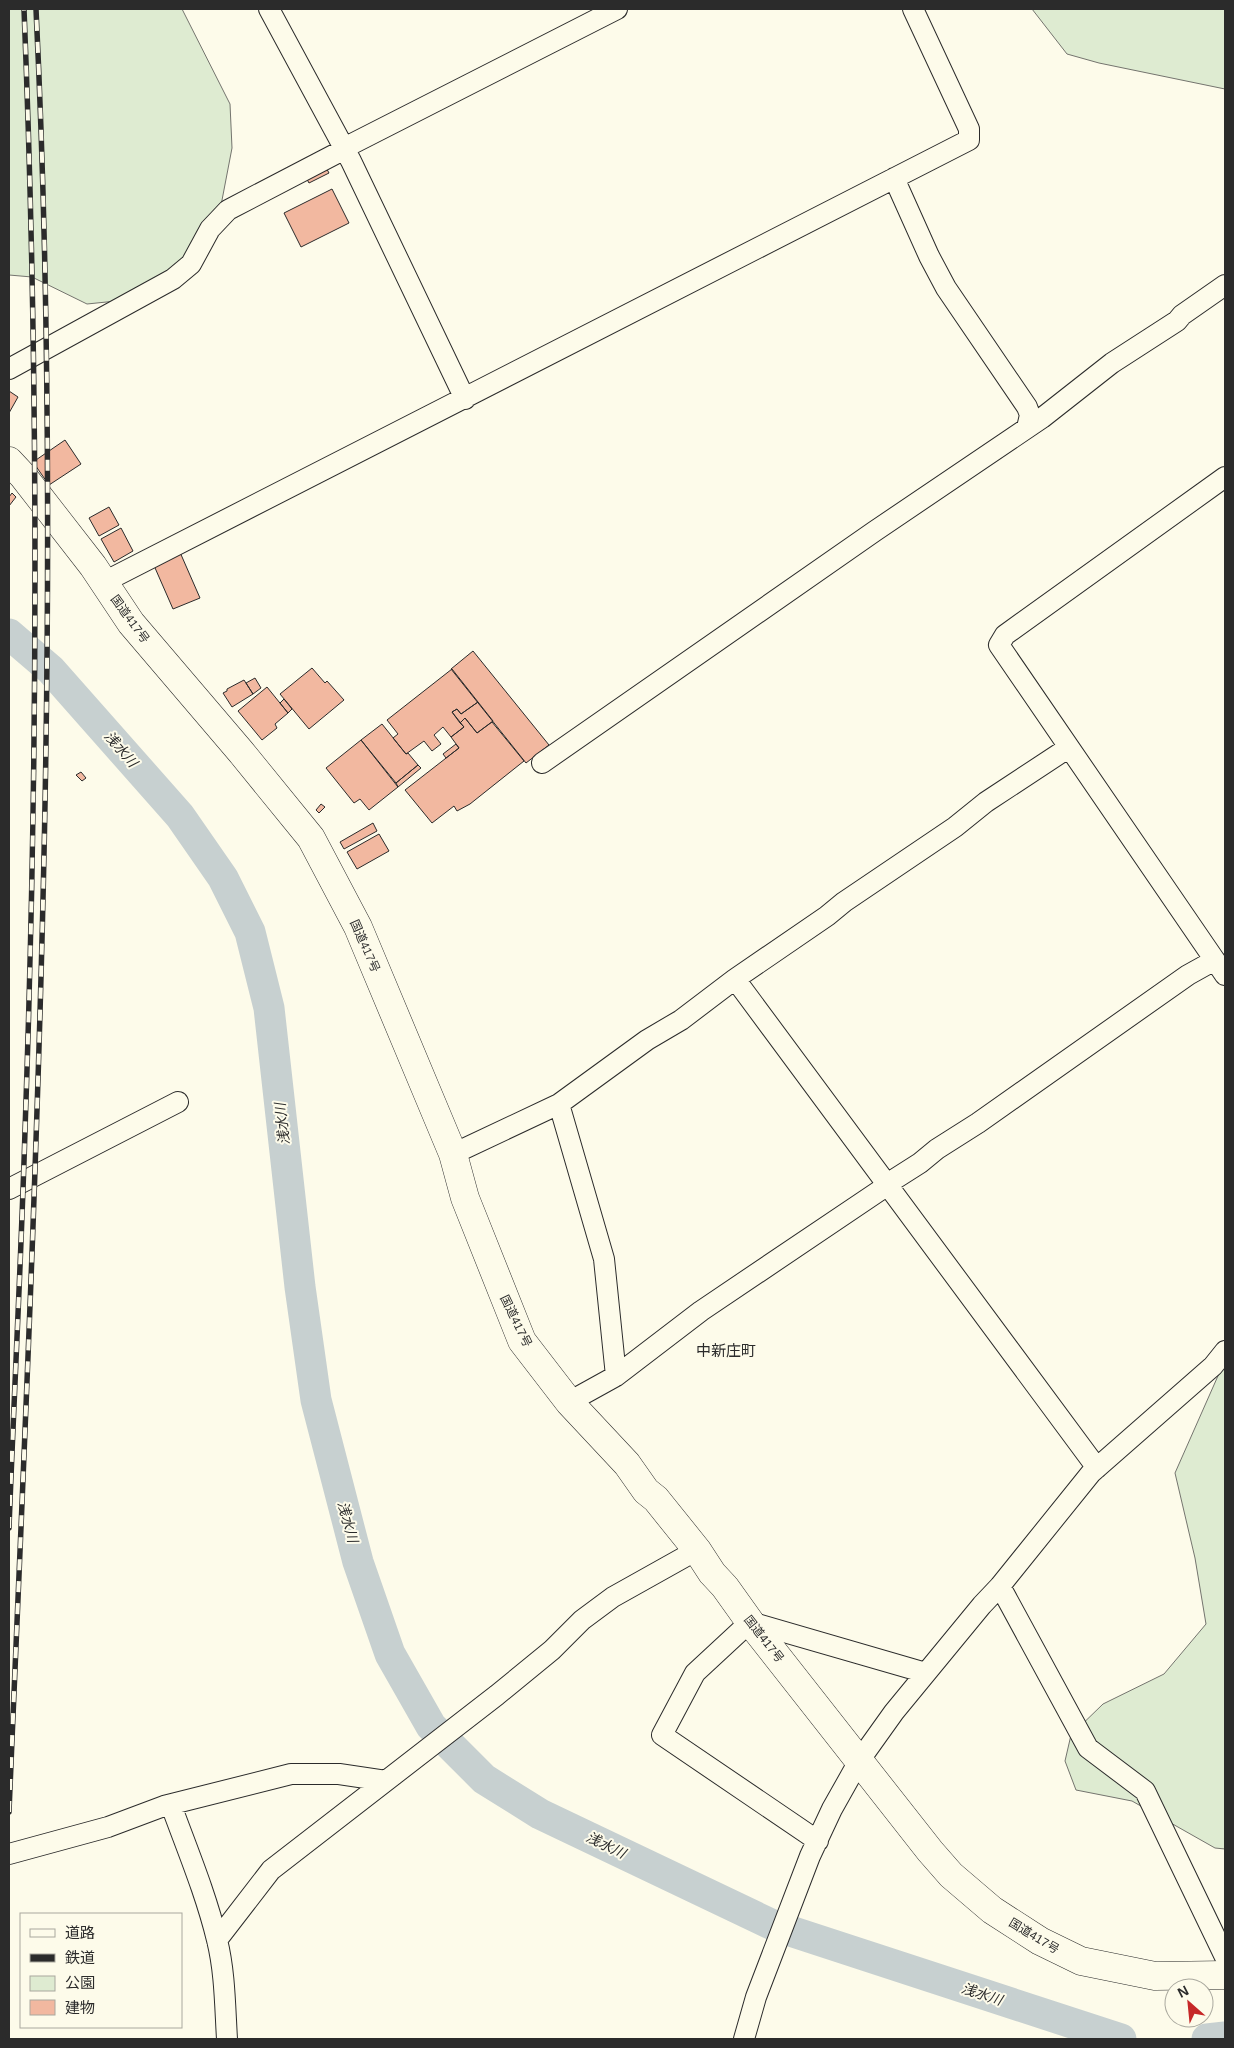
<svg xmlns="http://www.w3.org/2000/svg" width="1234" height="2048" font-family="Helvetica,'Noto Sans JP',sans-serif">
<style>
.green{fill:#deebd1;stroke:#74746e}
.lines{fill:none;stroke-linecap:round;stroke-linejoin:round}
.river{stroke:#c7d0d0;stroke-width:31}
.building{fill:#f2b8a0;stroke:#2b2b2b}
.minor-casing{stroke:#2b2b2b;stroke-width:22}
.highway-casing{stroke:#2b2b2b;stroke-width:29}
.minor{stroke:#fdfbea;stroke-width:20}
.highway{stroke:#fdfbea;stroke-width:28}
.rail-casing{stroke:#2b2b2b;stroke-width:5.5}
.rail{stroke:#fdfbea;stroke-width:4;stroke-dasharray:11;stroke-linecap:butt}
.labels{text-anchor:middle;stroke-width:4;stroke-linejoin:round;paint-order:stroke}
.street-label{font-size:12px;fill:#2b2b2b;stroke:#fdfbea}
.water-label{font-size:14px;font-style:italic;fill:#2b2b2b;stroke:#fdfbea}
.quarter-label{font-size:15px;fill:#2b2b2b;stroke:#fdfbea}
</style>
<rect width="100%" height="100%" fill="#fdfbea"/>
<!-- green -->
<path class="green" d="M9,9h173l48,95 2,44 -14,73 -41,52 -51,27 -39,4 -55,-27 -23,-2z
M1032,9h193v80l-126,-26 -32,-9z
M1225,1360v489l-10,-1 -83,-47 -56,-11 -11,-29 6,-26 32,-31 61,-30 42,-50 -11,-66 -20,-85z"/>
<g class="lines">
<!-- river -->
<path class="river" d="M9,634l42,36 129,146 43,62 27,54 19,76 31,279 16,113 42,162 32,92 41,72 53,53 56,35 235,112 346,113
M1207,2039l18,-2"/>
</g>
<!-- building -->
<path class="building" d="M323,162l6,11 -20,10 -6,-11z
M332,189l17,34 -48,24 -17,-34z
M9,391l9,6 -9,16z
M65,440l16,24 -32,21 -16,-23z
M12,493l4,4 -7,9v-9z
M109,507l10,18 -20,11 -10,-18z
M121,528l12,23 -19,11 -13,-23z
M179,550l21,48 -27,11 -21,-48z
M473,651l76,94 -23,18 -75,-94z
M312,668l13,15 2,-2 17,19 -35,29 -29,-35z
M452,669l26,33 -17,12 -4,-5 -5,3 12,15 -13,10 -8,-10 -9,8 7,9 -9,7 -8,-10 -18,13 -13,-16 5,-4 -11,-14z
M255,678l6,10 -8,6 -7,-11z
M244,680l9,14 -21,13 -9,-14 4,-2v-2z
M267,687l21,26 -13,11 2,4 -15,12 -24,-29z
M284,699l8,10 -4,4 -8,-10z
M478,702l15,19 -16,12 -12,-15 -5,5 -8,-11 5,-3 4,5z
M465,718l12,15 15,-11 32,39 -54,43 -13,7 -3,-5 -22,17 -27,-33 54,-42 -8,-11 13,-10 -4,-4z
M382,724l24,30 2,-1 10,12 -22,18 -35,-43z
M361,740l37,47 -29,23 -9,-11 -6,4 -28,-35z
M456,744l3,4 -13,10 -3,-4z
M418,765l3,3 -23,19 -2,-4z
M81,772l5,6 -4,3 -6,-6z
M321,804l4,3 -6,6 -3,-3z
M373,823l4,8 -33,18 -4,-7z
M379,834l10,17 -32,18 -10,-17z"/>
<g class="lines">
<defs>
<path id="minor" d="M269,9l82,152 114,238
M344,148l273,-139
M894,178l35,78 17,32 81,119 3,8 -3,13
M9,369l164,-90 18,-15 19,-35 18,-19 117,-61
M1225,477l-220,158 -6,10 226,330
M104,582l865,-442v-11l-56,-120
M542,763l333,-232 167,-113 70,-55 65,-42 5,-6 43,-30
M735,979l362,489
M559,1104l45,155 12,117
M453,1154l106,-50 88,-64 34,-20 54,-41 92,-63 17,-14 111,-75 31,-25 82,-54
M9,1189l169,-87
M569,1402l47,-26 85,-65 178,-120 8,-7 33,-21 17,-14 41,-26 210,-148 27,-15
M1000,1586l88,162 57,43 80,166
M171,1805c16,44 35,89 46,135 8,32 8,67 10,99
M818,1841l-156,-106 33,-62 55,-51 176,51
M9,1854l99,-27 56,-21 127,-32h48l47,7
M217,1940l54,-70 226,-175 55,-45 30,-30 31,-23 84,-47
M744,2039l12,-42 54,-141 22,-47 27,-48 35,-49 88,-107 18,-19 91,-113 122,-107 12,-15"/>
<path id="highway" d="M9,461l14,15 70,90 38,57 110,129 70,86 47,89 95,227 12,44 57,143 47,61 58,62 19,27 10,8 41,51 15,23 13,14 25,35 180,229 21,24 41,35 48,31 41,20 74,15 70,-1"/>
</defs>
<!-- minor casing -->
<use href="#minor" class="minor-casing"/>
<!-- highway casing -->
<use href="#highway" class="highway-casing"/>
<!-- minor -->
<use href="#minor" class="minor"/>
<!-- highway -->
<use href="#highway" class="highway"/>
<defs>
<path id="rail" d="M9,1528c5,-133 12,-265 16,-397 13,-374 14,-749 -1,-1122
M9,1812c25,-601 56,-1202 27,-1803"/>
</defs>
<!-- rail casing -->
<use href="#rail" class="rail-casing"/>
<!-- rail -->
<use href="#rail" class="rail"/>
</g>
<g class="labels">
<!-- street labels -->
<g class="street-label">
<text transform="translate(130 619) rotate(54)" y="4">国道417号</text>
<text transform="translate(365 946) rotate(66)" y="4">国道417号</text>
<text transform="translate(516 1321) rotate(64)" y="4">国道417号</text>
<text transform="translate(764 1639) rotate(52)" y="4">国道417号</text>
<text transform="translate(1034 1936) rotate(31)" y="4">国道417号</text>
</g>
<!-- water labels -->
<g class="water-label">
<text transform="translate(121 749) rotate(49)" y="5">浅水川</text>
<text transform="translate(282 1124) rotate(-96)" y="5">浅水川</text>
<text transform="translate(348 1522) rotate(75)" y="5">浅水川</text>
<text transform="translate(606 1845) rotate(26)" y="5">浅水川</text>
<text transform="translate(982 1994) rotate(18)" y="5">浅水川</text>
</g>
<!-- quarter labels -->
<g class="quarter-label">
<text x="726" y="1356">中新庄町</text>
</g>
</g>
<!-- border -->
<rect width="1234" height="2048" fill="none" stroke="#2b2b2b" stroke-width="20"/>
<!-- legend -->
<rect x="20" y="1913" width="162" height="115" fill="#fdfbea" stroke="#a9a89e"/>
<rect x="30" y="1929" width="25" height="8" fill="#fdfbea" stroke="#a9a89e"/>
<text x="65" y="1938" font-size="15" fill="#2b2b2b">道路</text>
<rect x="30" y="1954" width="25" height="8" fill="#2b2b2b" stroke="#a9a89e"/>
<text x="65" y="1963" font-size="15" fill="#2b2b2b">鉄道</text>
<rect x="30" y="1976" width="25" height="15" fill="#deebd1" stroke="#a9a89e"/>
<text x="65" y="1988" font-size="15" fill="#2b2b2b">公園</text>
<rect x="30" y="2000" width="25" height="15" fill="#f2b8a0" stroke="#a9a89e"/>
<text x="65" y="2013" font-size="15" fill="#2b2b2b">建物</text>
<!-- north arrow -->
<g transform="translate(1189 2003) rotate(333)"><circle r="24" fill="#fdfbea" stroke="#a9a89e"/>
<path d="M0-4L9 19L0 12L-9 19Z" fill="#c62828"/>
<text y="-8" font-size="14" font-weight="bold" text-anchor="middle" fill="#2b2b2b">N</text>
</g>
</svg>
